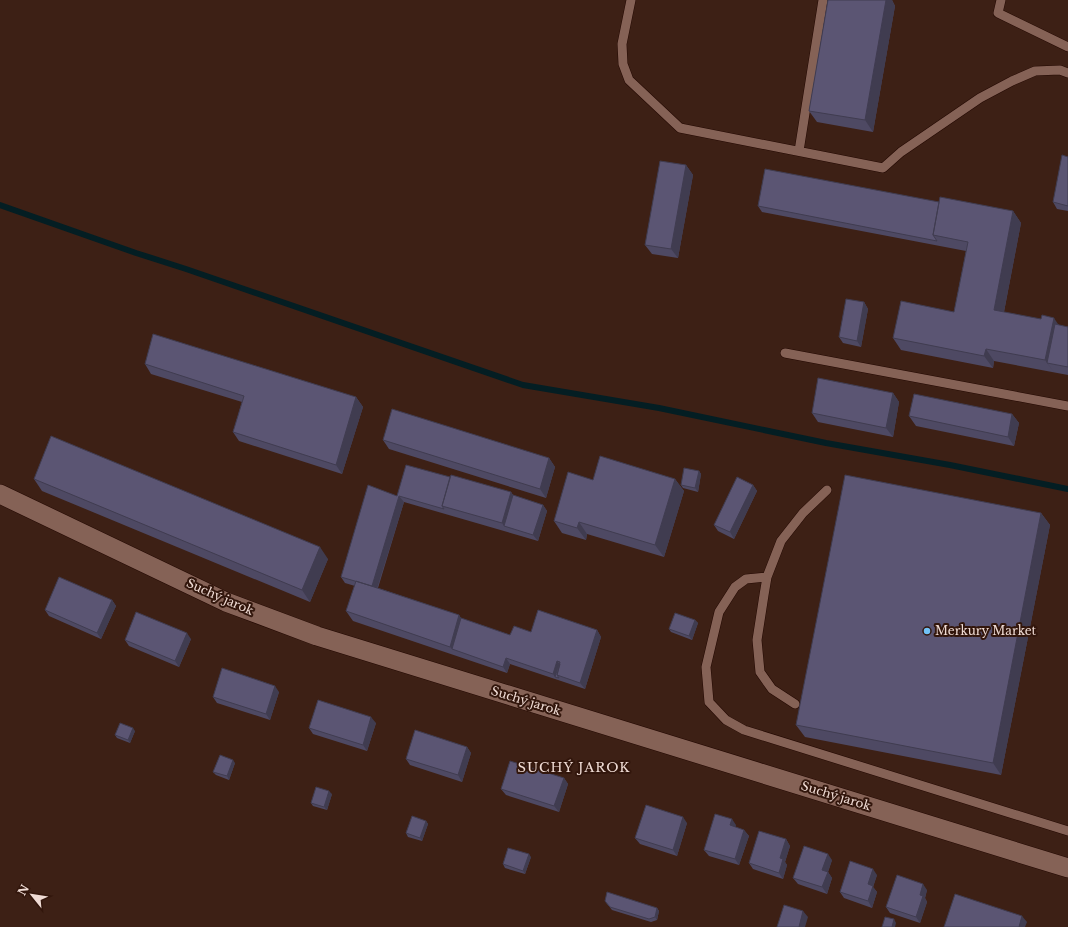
<svg xmlns="http://www.w3.org/2000/svg" width="1068" height="927" font-family="'Libre Baskerville',serif">
<style>
.lines{fill:none;stroke-linecap:round;stroke-linejoin:round}
.stream{stroke:#041e23;stroke-width:6}
.service-casing{stroke:#230802;stroke-width:10}
.minor-casing{stroke:#230802;stroke-width:20}
.service{stroke:#856256;stroke-width:9}
.minor{stroke:#856256;stroke-width:19}
.wall{fill:#4e4963}
.shaded-wall{fill:#403c50}
.building{fill:#5b5573;stroke:#403c50}
.poi-dot{fill:#71c1f5;stroke:#32160c;stroke-width:1.5}
.labels{text-anchor:middle;stroke-width:4;stroke-linejoin:round;paint-order:stroke}
.street-label{font-size:12px;fill:#efdbd4;stroke:#32160c}
.poi-label{font-size:12px;fill:#efdbd4;stroke:#32160c;text-anchor:start}
.neighbourhood-label{font-size:13px;letter-spacing:1px;fill:#efdbd4;stroke:#32160c}
</style>
<rect width="100%" height="100%" fill="#3d2015"/>
<g class="lines">
<!-- stream -->
<path class="stream" d="M0,205l136,48 50,16 337,116 136,23 167,35 124,22 118,24"/>
<defs>
<path id="service" d="M631,0l-9,44 1,20 6,16 51,48 203,40 18,-16 79,-54 32,-17 23,-10 25,-1 8,3
M1001,0l-3,13 70,34
M799,151l24,-151
M785,353l283,53
M767,577l-21,2 -11,8 -16,25 -13,55 3,35 17,18 18,10 324,101
M795,704l-23,-15 -12,-17 -3,-32 7,-45 3,-18 14,-36 22,-28 24,-23"/>
<path id="minor" d="M0,494l226,108 91,34 751,232"/>
</defs>
<!-- service casing -->
<use href="#service" class="service-casing"/>
<!-- minor casing -->
<use href="#minor" class="minor-casing"/>
<!-- service -->
<use href="#service" class="service"/>
<!-- minor -->
<use href="#minor" class="minor"/>
</g>
<!-- wall -->
<path class="wall" d="M828,0h64l3,6 -22,126 -56,-10 -8,-11z
M1068,157v54l-11,-2 -4,-7z
M686,165l7,10 -15,83 -26,-4 -7,-9z
M939,202l74,9 8,12 -17,89 64,15v48l-74,-14 -1,7 -92,-18 -8,-12 61,-26 12,-61 -204,-39 -4,-6z
M864,302l4,7 -7,38 -18,-4 -4,-6z
M145,364l211,33 7,10 -21,67 -103,-33 -6,-9 9,-30 -91,-28z
M893,393l6,9 -6,35 -75,-15 -6,-9z
M1012,414l7,9 -5,23 -98,-20 -7,-10z
M383,440l166,18 6,9 -9,31 -157,-49z
M699,471l2,3 -3,18 -15,-4 -2,-3z
M450,477l61,15 2,3 30,10 4,6 -9,30 -134,-39 -26,86 81,27 2,3 49,17 21,-3 66,-2 4,7 -16,52 -75,-25 -3,9 -154,-52 -7,-10 9,-25 -10,-3 -4,-6 56,-81z
M34,479l294,80 -18,43 -268,-111z
M675,479l9,12 -20,66 -77,-23 -1,6 -24,-7 -8,-12 39,-41z
M753,485l4,6 -23,48 -16,-8 -4,-6z
M1041,513l9,12 -49,250 -196,-38 -9,-12z
M112,600l4,6 -15,33 -52,-23 -4,-6z
M695,620l3,3 -6,17 -21,-8 -2,-3z
M191,639l-12,28 -50,-21 -4,-6z
M279,692l-9,28 -53,-17 -4,-6z
M376,723l-9,28 -54,-17 -4,-6z
M135,731l-5,12 -13,-5 -2,-3z
M467,747l4,6 -9,29 -52,-17 -4,-6z
M235,763l-6,17 -13,-5 -3,-3z
M564,778l4,6 -9,28 -53,-17 -5,-6z
M332,794l-5,16 -14,-4 -2,-3z
M426,821l2,3 -6,17 -14,-4 -2,-4z
M687,823l-10,33 -37,-12 -5,-6z
M736,825l-1,2 9,3 5,6 -10,29 -30,-9 -5,-6z
M786,839l4,7 -5,16 2,3 -4,14 -30,-10 -4,-6z
M531,857l-6,17 -20,-6 -2,-4z
M832,860l-4,12 4,6 -5,16 -29,-10 -5,-6z
M877,875l-4,12 4,5 -5,16 -28,-10 -4,-6z
M927,890l-2,8 2,4 -7,21 -30,-10 -4,-6z
M605,901l52,7 2,3 -2,9 -6,2 -39,-12z"/>
<!-- shaded-wall -->
<path class="shaded-wall" d="M886,0h6l3,6 -22,126 -8,-12z
M686,165l7,10 -15,83 -7,-9z
M1013,211l8,12 -19,99 -8,-12z
M864,302l4,7 -7,38 -4,-6z
M1054,318l8,12 -15,33 7,9 -9,-12z
M986,349l8,12 -1,7 -9,-12z
M893,393l6,9 -6,35 -7,-9z
M356,397l7,10 -21,67 -6,-9z
M1012,414l7,9 -5,23 -6,-9z
M549,458l6,9 -9,31 -6,-9z
M699,471l2,3 -3,18 -3,-4z
M675,479l9,12 -20,66 -9,-12z
M753,485l4,6 -23,48 -4,-7z
M511,492l6,9 -13,25 -2,-3z
M399,496l5,6 -28,90 -4,-6z
M543,505l4,6 -9,30 -5,-6z
M1041,513l9,12 -49,250 -8,-12z
M579,522l8,12 -1,6 -9,-12z
M320,547l8,12 -18,43 -8,-12z
M112,600l4,6 -15,33 -4,-6z
M459,615l6,9 -13,25 -2,-2z
M695,620l3,3 -6,17 -3,-4z
M597,630l4,7 -16,52 -5,-6z
M187,633l4,6 -12,28 -4,-6z
M506,658l4,6 -3,9 -4,-6z
M557,661l5,6 -7,10 -2,-3z
M275,686l4,6 -9,28 -4,-6z
M371,717l5,6 -9,28 -4,-6z
M133,728l2,3 -5,12 -2,-3z
M467,747l4,6 -9,29 -4,-7z
M233,760l2,3 -6,17 -2,-4z
M564,778l4,6 -9,28 -5,-6z
M329,791l3,3 -5,16 -3,-3z
M683,817l4,6 -10,33 -4,-6z
M732,819l4,6 -2,6 -4,-6z
M426,821l2,3 -6,17 -2,-3z
M744,830l5,6 -10,29 -4,-6z
M786,839l4,7 -5,16 2,3 -4,14 -4,-6 1,-15z
M529,854l2,3 -6,17 -2,-3z
M828,854l4,6 -4,12 4,6 -5,16 -5,-7v-17z
M873,869l4,6 -4,12 4,5 -5,16 -4,-7v-17z
M923,884l4,6 -2,8 2,4 -7,21 -4,-6 4,-22z
M657,908l2,3 -2,9 -2,-3z
M803,911l5,6 -3,10h-6z
M1022,916l5,6 -2,5h-6z
M894,919l2,4 -1,4h-3z"/>
<!-- building -->
<path class="building" d="M828,0h58l-21,120 -56,-9z
M1062,155l6,2v49l-15,-4z
M660,161l26,4 -15,84 -26,-4z
M765,169l174,33 -6,33 4,6 -179,-35z
M940,197l73,14 -19,99 47,9 1,-4 12,3 -9,42 -59,-11 -2,7 -91,-18 8,-37 53,11 14,-70 -35,-7z
M846,299l18,3 -7,39 -18,-4z
M1055,324l13,3v40l-21,-4z
M153,334l203,63 -20,68 -103,-33 11,-36 -99,-32z
M818,378l75,15 -7,35 -74,-15z
M914,394l98,20 -4,23 -99,-21z
M392,409l157,49 -9,31 -157,-49z
M51,436l269,111 -18,43 -268,-111z
M600,456l75,23 -20,66 -76,-23 -2,6 -23,-7 14,-49 25,8z
M406,465l44,12 -8,29 2,3 -45,-13 -27,90 -31,-9 27,-92 29,11z
M684,468l15,3 -4,17 -14,-3z
M451,475l60,17 -9,31 -60,-17z
M845,475l196,38 -48,250 -197,-38z
M737,477l16,8 -23,47 -16,-7z
M513,495l30,10 -10,30 -29,-9z
M59,577l53,23 -15,33 -52,-23z
M356,581l103,34 -9,32 -104,-36z
M538,610l59,20 -17,53 -23,-8 3,-13 -3,-1 -4,13 -47,-16 -3,9 -51,-18 9,-31 49,17 4,-9 17,6z
M136,612l51,21 -12,28 -50,-21z
M675,613l20,7 -6,16 -20,-7z
M559,664h1l-3,11 2,3 -4,-1z
M222,668l53,18 -9,28 -53,-17z
M318,700l53,17 -8,28 -54,-17z
M120,723l13,5 -5,12 -13,-5z
M415,730l52,17 -9,28 -52,-16z
M220,755l13,5 -6,16 -14,-4z
M510,761l54,17 -10,28 -53,-17z
M316,787l13,4 -5,16 -13,-4z
M646,805l37,12 -10,33 -38,-12z
M715,814l17,5 -2,6 14,5 -9,29 -31,-9z
M412,816l14,5 -6,17 -14,-5z
M759,831l27,8 -6,19 3,1 -4,14 -30,-10z
M804,846l24,8 -6,16 6,2 -6,15 -29,-9z
M508,848l21,6 -6,17 -20,-7z
M850,861l23,8 -5,15 5,2 -5,15 -28,-9z
M897,875l26,9 -3,11 3,1 -7,21 -30,-10z
M607,892l50,16 -2,9 -6,2 -39,-12 -5,-6z
M955,894l67,22 -3,11h-75z
M784,905l19,6 -4,16h-22z
M885,917l9,2 -2,8h-10z"/>
<!-- markers -->
<circle class="poi-dot" cx="927" cy="631" r="4"/>
<g class="labels">
<!-- street labels -->
<g class="street-label">
<text transform="translate(220 597) rotate(24)" y="4">Suchý jarok</text>
<text transform="translate(526 701) rotate(17)" y="4">Suchý jarok</text>
<text transform="translate(836 796) rotate(17)" y="4">Suchý jarok</text>
</g>
<!-- poi labels -->
<g class="poi-label">
<text x="935" y="635">Merkury Market</text>
</g>
<!-- neighbourhood labels -->
<g class="neighbourhood-label">
<text x="574" y="772">SUCHÝ JAROK</text>
</g>
</g>
<!-- north arrow -->
<g transform="translate(32 895) rotate(300)" stroke="#32160c" stroke-width="3" paint-order="stroke">
<path d="M0-3L7 15L0 10L-7 15Z" fill="#efdbd4"/>
<text y="-6" font-size="11" font-weight="bold" text-anchor="middle" fill="#efdbd4">N</text>
</g>
</svg>
